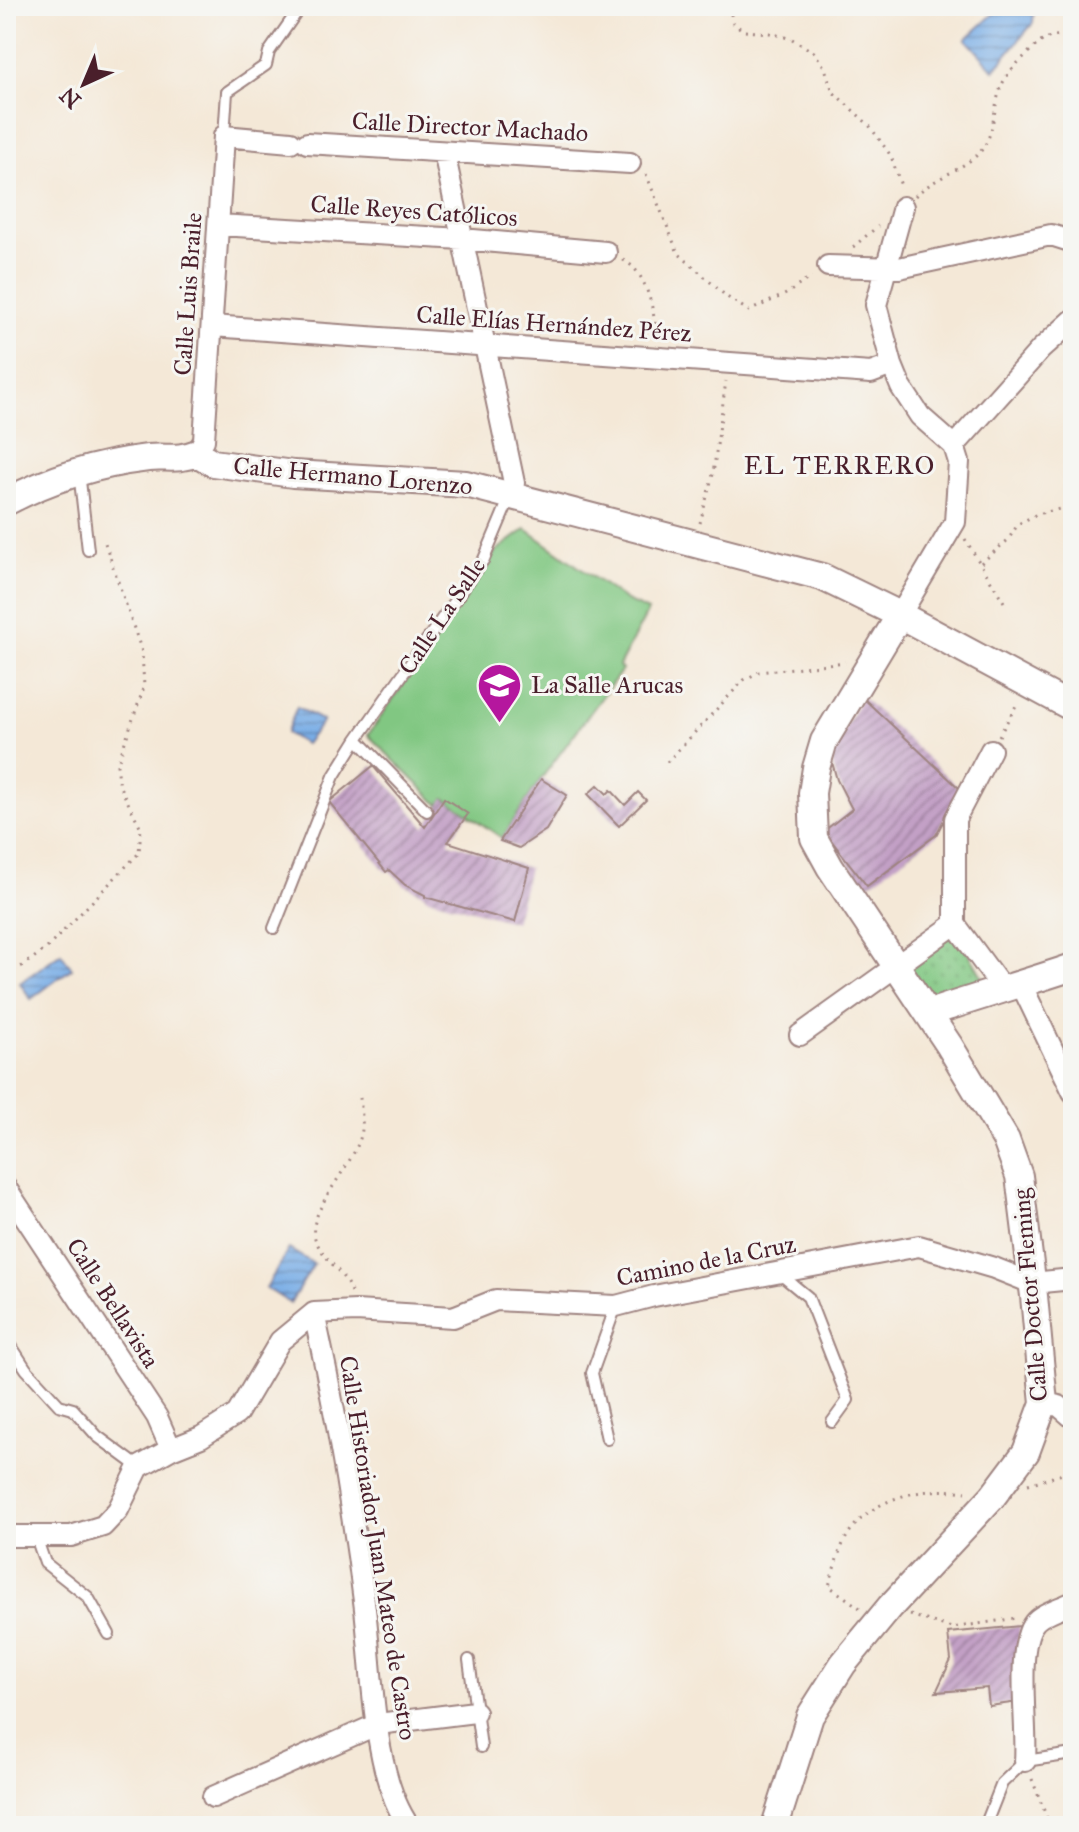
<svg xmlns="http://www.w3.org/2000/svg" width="1079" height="1832" font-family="'IM FELL Great Primer',serif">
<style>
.grass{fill:#81c782;stroke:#667356;stroke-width:2}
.park{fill:url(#park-dots);stroke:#667356;stroke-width:2}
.water{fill:url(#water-rules);stroke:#626688;stroke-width:2}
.building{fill:url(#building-hatch)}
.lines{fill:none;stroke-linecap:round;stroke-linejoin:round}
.service-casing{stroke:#9f8481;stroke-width:14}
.minor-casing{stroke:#9f8481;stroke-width:24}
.tertiary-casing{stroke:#9f8481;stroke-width:30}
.path{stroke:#9f8481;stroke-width:3;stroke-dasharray:2 6;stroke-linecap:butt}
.service{stroke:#fff;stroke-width:10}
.minor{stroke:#fff;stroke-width:20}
.tertiary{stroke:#fff;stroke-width:26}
.labels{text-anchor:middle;stroke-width:6;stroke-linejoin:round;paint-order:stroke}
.street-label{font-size:24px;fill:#4a1f2b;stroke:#f6f6f2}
.poi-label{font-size:24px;fill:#4a1f2b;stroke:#f6f6f2;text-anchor:start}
.neighbourhood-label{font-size:26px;letter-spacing:2px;fill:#4a1f2b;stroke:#f6f6f2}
</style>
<defs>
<pattern id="park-dots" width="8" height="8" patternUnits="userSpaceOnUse" patternTransform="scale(2)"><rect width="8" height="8" fill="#81c782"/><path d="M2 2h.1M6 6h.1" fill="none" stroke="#71aa70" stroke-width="1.8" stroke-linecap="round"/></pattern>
<pattern id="water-rules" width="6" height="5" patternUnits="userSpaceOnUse" patternTransform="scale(2)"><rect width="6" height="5" fill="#79ade6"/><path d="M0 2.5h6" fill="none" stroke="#658cbb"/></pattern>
<pattern id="building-hatch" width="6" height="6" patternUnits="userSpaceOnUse" patternTransform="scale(2)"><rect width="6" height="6" fill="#c3a0c6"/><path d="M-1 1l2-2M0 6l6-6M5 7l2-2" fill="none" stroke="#a082a1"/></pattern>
</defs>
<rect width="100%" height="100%" fill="#f6f6f2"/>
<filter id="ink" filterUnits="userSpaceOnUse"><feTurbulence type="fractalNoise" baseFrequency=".0125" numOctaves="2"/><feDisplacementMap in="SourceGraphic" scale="16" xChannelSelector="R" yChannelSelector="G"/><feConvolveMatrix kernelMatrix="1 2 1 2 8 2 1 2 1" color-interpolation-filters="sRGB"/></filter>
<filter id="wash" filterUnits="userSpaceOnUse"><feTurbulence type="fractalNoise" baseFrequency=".006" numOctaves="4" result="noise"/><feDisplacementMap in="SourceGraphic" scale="32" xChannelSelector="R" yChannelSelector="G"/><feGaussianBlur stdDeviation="1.8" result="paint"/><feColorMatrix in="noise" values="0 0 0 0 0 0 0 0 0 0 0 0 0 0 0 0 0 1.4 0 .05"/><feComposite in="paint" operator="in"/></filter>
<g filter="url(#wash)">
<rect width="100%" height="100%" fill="#f4e8d7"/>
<!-- grass -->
<path class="grass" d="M526,529l100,72 22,10 -29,55 3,4 -81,109 -39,59 -57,-40 -6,7 -71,-70 128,-184z"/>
<!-- park -->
<path class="park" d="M947,937l14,3 22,38 -45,17 -11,-4 -17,-21 3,-9z"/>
<!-- water -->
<path class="water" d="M1002,6h32l-1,17 -39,47 -28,-31z
M297,707l26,14 -18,23 -19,-11z
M61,953l11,15 -41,31 -11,-16z
M289,1249l25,15 -24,39 -24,-15z"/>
<g id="blocks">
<!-- building -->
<path class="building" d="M862,697l98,92 -24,46 -69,51 -43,-55 28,-22 -15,-29 -7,-25z
M373,766l52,61 19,-29 24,16 -20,28 81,26 -14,54 -90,-25v-2l-20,-10 -16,-15 -3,2 -57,-70z
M541,779l26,16 -21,35 -27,18 -19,-7z
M598,785l9,9 4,-4 14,15 13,-13 8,8 -27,26 -31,-32z
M1020,1626l-3,36 2,40 -30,4 -2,-18 -51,4 15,-32 -3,-27z"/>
</g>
</g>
<g filter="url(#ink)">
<use href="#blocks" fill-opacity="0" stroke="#9f8481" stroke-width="2"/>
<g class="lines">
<defs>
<path id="service" d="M224,136l3,-44 39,-27 3,-13 32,-46
M79,472l9,78
M357,739l70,72
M274,928l60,-152 23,-37 127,-180 26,-62
M780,1274l28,23 40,103 -16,22
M6,1338l20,31 33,36 14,4 24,27 42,31
M607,1439l-15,-66 24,-67
M36,1537l9,26 43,34 21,37
M469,1660l12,87
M985,1826l17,-43 23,-22 48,-7"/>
<path id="minor" d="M307,143l323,20
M444,152l70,331 -3,12
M903,207l-27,98 16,60 9,22 19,29 34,30
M219,225l243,14 144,13
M828,266l71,2 152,-33 22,7
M212,326l659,47 21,-8
M954,446l87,-97 32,-29
M197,453l7,-13 20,-304 67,6
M900,615l55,-93 4,-60 -5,-16
M955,924v-105l36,-69
M955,924l47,64
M1021,984l52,108
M800,1035l155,-111
M6,1188l151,229 14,32
M314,1313c21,95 38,192 50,288 9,65 7,172 45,225
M1044,1403l15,3 14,12
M6,1536h65l32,-10 15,-16 21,-43 32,-18 30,-12 36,-23 43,-73 34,-28 42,-2 97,6 43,-17 120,6 38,-10 265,-50 75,22 38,15 41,-4
M1025,1761c3,-34 -10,-114 9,-138 7,-10 28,-15 39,-21
M213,1797l165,-73 97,-12"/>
<path id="tertiary" d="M6,502c45,-24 91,-38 142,-44 19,-2 29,3 49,-5l16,10 80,11 173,10 356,93 78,38 173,93
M929,1013c48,-16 96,-30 144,-46
M775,1826l35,-110 33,-52 47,-57 103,-111 33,-44 18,-49 -10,-107 -15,-120 -13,-36 -57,-95 -119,-178 -16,-29 -2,-45 4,-25 8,-27 76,-126"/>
</defs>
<!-- service casing -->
<use href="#service" class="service-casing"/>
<!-- minor casing -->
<use href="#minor" class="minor-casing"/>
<!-- tertiary casing -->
<use href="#tertiary" class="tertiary-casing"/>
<!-- path -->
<path class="path" d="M729,6l4,17 11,8 26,2 22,6 22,13 11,16 8,24 36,33 22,31 11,33
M646,174l32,79 49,44 22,14 37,-17 25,-17
M915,196c18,-17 44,-25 62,-41 19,-17 15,-48 25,-70 5,-13 17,-23 27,-33 15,-14 23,-19 44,-15
M853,247l25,-21
M623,260c25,12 31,53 34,78
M700,523l13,-49 13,-93
M965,539l39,63
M981,563l27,-23 10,-16 19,-10 36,-8
M999,736l18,-32
M667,762l77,-82 15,-8 86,-10
M6,972l16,-6 24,-17 93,-96 2,-25 -21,-41 -3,-22 27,-78 -2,-35 -37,-109 -4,-4
M351,1292c-7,-21 -32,-36 -37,-57 -5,-26 41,-72 47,-100 3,-11 0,-26 -1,-37
M1028,1484l45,-13
M860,1608l-31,-22c6,-21 12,-46 27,-62 28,-30 71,-37 110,-32
M910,1615l42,13 64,-10
M1032,1779l18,47"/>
<!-- service -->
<use href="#service" class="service"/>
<!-- minor -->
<use href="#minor" class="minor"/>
<!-- tertiary -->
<use href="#tertiary" class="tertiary"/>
</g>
</g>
<!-- icons -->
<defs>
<symbol id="school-pin" viewBox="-11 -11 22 30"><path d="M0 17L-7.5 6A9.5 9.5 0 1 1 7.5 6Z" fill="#b5179e" stroke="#f6f6f2"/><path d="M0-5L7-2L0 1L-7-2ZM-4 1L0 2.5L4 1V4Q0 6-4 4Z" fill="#fff"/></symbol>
</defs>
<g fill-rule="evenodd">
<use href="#school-pin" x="474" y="660" width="51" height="69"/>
</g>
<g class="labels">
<!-- street labels -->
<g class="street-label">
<text transform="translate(470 127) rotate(3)" y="8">Calle Director Machado</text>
<text transform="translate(414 211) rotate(4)" y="8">Calle Reyes Católicos</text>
<text transform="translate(188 294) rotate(-86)" y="8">Calle Luis Braile</text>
<text transform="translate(554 324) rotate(4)" y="8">Calle Elías Hernández Pérez</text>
<text transform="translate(353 476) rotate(5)" y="8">Calle Hermano Lorenzo</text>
<text transform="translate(442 616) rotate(-56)" y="8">Calle La Salle</text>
<text transform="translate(706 1261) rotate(-11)" y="8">Camino de la Cruz</text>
<text transform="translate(1030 1295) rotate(-95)" y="8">Calle Doctor Fleming</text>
<text transform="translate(113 1303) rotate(57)" y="8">Calle Bellavista</text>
<text transform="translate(378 1548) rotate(81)" y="8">Calle Historiador Juan Mateo de Castro</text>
</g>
<!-- poi labels -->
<g class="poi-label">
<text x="531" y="693">La Salle Arucas</text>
</g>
<!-- neighbourhood labels -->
<g class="neighbourhood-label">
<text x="840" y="474">EL TERRERO</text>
</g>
</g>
<!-- margin -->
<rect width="1079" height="1832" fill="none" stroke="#f6f6f2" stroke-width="32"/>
<!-- north arrow -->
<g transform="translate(84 84) rotate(224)" stroke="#f6f6f2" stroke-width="6" paint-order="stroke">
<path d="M0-6L14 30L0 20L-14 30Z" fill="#4a1f2b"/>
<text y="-12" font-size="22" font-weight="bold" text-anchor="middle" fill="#4a1f2b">N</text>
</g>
</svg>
